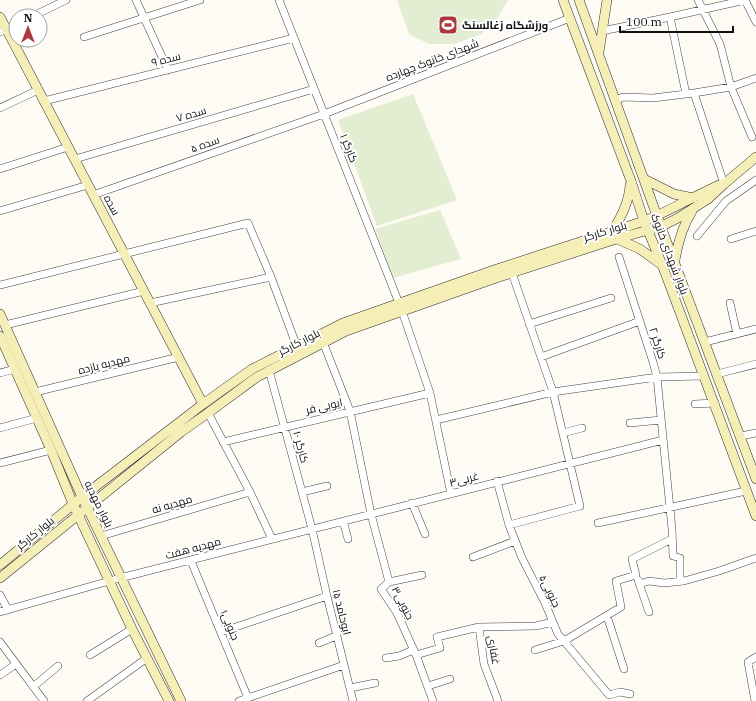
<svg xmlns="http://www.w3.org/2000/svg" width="756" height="701" font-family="'IBM Plex Serif',Cairo,serif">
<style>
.pitch{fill:#e3edd1}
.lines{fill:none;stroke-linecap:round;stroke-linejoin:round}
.street-casing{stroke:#424242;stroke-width:8}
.secondary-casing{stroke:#313131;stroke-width:10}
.street{stroke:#fff;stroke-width:7}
.secondary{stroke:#f5eeb6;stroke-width:9}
.labels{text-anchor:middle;stroke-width:4;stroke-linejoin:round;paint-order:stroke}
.poi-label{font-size:11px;font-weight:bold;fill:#0f0f0f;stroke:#fff;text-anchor:start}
.street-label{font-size:11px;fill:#0f0f0f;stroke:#fff}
</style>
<rect width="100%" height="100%" fill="#fdfbf3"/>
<!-- pitch -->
<path class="pitch" d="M397,0h111l-10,17 -16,17 -28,10h-25l-20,-10z
M413,94l44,106 -80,26 -39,-106z
M440,210l21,49 -68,19 -18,-49z"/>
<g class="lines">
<defs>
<path id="street" d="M136,0l32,70
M279,0l120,303
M698,0l22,44 11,43 21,50
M745,0l11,22
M33,16l33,-16
M670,17l16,77
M602,31l68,-14 75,-17
M0,32l16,-8
M84,37l116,-37
M694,93l30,91
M616,100l7,-3 30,1 41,-5 37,-6 25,-9
M44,101l250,-63
M0,108l38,-18
M75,159l239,-70
M0,169l68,-22
M93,195l231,-81 246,-96
M0,211l88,-26
M697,236l29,-35 30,-21
M731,239l25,-8
M619,257l34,105 4,15 15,152 1,27 7,2v23
M0,285l248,-62 23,54 26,70
M150,303l121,-26
M730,303l7,31
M402,311l28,82 21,101
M529,324l82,-26
M5,325l139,-34
M323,342l27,69 21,103 18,68 -8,7 16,24 19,42 17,46
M705,342l51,-13
M541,357l99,-36
M269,370l43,159 15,67 26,105
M0,373l15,-4
M717,374l39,-10
M35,392l144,-35
M695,404l20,-1
M208,413l42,79 22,47
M436,420l117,-28 104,-15 47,-1
M630,423l31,-3
M0,428l37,-10
M563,433l19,-5
M741,436l15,-3
M223,442l207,-49
M0,463l51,-13
M497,481l12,44 13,33 23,45 13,31 51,61 11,-3 10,2
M302,492l25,-6
M412,503l13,31
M343,521l5,18
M598,523l148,-32
M509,525l71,-19 -27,-114 -41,-119
M101,536l149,-44
M473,557l42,-16
M191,561l57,137
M638,580l11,32
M389,582l33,-7
M639,584l10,-3 15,2 20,-2 35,-10 37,-13
M0,595l8,15
M0,612l120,-34 543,-138
M607,616l17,53
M221,632l106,-36
M0,642l44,59
M319,643l17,-7
M535,650l29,-9 57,-34 -5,-26 20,-6 -4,-16 40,-20
M90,655l42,-26
M416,655l24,-7 -3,-11 42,-10
M386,658l13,-2 14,-6
M0,675l16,-11
M428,686l22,-7
M33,687l25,-21
M350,688l25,-5
M87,701l60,-43
M239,701l105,-36
M498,701l-14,-37 -5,-37 57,-1 17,-4
M755,701l-7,-39 8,-5"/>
<path id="secondary" d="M563,0l68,181 13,40 19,46 93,249
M579,0l78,216 99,263
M0,17l203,387
M599,52l8,-52
M644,179l30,15 19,4
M613,230c9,-14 16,-28 17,-45
M617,239l23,10 22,16
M675,260c3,-18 7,-33 17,-49
M0,314l82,183 99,204
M0,336l51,114 22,54 59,125 37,72
M0,565l82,-68 121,-93 49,-35 91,-46 151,-53 150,-49c26,-10 50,-25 75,-36
M0,578l181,-146 27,-19 49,-36 89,-46 150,-53 117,-38 49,-14 16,-8 30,-19 16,-15 32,-27"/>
</defs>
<!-- street casing -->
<use href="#street" class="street-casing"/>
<!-- secondary casing -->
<use href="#secondary" class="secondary-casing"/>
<!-- street -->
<use href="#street" class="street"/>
<!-- secondary -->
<use href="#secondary" class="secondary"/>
</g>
<!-- icons -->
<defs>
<symbol id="stadium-square" viewBox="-11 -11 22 22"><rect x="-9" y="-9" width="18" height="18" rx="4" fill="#ad393e" stroke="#fff"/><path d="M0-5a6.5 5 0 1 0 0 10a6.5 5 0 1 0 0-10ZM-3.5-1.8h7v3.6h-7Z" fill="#fff"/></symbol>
</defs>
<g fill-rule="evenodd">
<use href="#stadium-square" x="437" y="14" width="22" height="22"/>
</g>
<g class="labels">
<!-- poi labels -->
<g class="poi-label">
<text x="462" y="29">ورزشگاه زغالسنگ</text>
</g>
<!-- street labels -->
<g class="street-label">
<text transform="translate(166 59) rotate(-14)" y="4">سده ۹</text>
<text transform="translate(432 60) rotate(-21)" y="4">شهدای خانوک چهارده</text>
<text transform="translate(191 114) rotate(-16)" y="4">سده ۷</text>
<text transform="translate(205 144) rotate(-19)" y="4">سده ۵</text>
<text transform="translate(349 148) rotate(68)" y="4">کارگر ۱</text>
<text transform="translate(112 205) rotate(62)" y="4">سده</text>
<text transform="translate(605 231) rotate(-17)" y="4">بلوار کارگر</text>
<text transform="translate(670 254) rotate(69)" y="4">بلوار شهدای خانوک</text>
<text transform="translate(299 342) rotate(-27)" y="4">بلوار کارگر</text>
<text transform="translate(658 343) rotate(72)" y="4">کارگر ۲</text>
<text transform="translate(104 364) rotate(-14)" y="4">مهدیه یازده</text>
<text transform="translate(324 406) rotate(-13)" y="4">ایوبی فر</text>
<text transform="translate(301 447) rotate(75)" y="4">کارگر ۱۰</text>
<text transform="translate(464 479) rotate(-15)" y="4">غربی۳</text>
<text transform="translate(99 504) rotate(64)" y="4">بلوار مهدیه</text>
<text transform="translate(172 504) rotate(-16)" y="4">مهدیه نه</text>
<text transform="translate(35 533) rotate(-39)" y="4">بلوار کارگر</text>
<text transform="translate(193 548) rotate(-15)" y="4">مهدیه هفت</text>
<text transform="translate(550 591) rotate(64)" y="4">جنوبی۵</text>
<text transform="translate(403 603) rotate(63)" y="4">جنوبی۳</text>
<text transform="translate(342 612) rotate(76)" y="4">ابوحامد ۱۵</text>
<text transform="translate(230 625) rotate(67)" y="4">جنوبی۱</text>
<text transform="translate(494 650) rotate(80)" y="4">غفاری</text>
</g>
</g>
<!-- north arrow -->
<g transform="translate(28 28)"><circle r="19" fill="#ffffff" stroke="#9f9f9f"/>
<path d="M0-3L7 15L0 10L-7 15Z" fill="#ad393e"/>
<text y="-6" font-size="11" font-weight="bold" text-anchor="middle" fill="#0f0f0f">N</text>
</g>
<!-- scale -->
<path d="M620 26v6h113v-6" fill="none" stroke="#0f0f0f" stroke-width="2"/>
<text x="626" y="26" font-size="12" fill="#0f0f0f" stroke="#ffffff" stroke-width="3" paint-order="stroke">100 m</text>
</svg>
